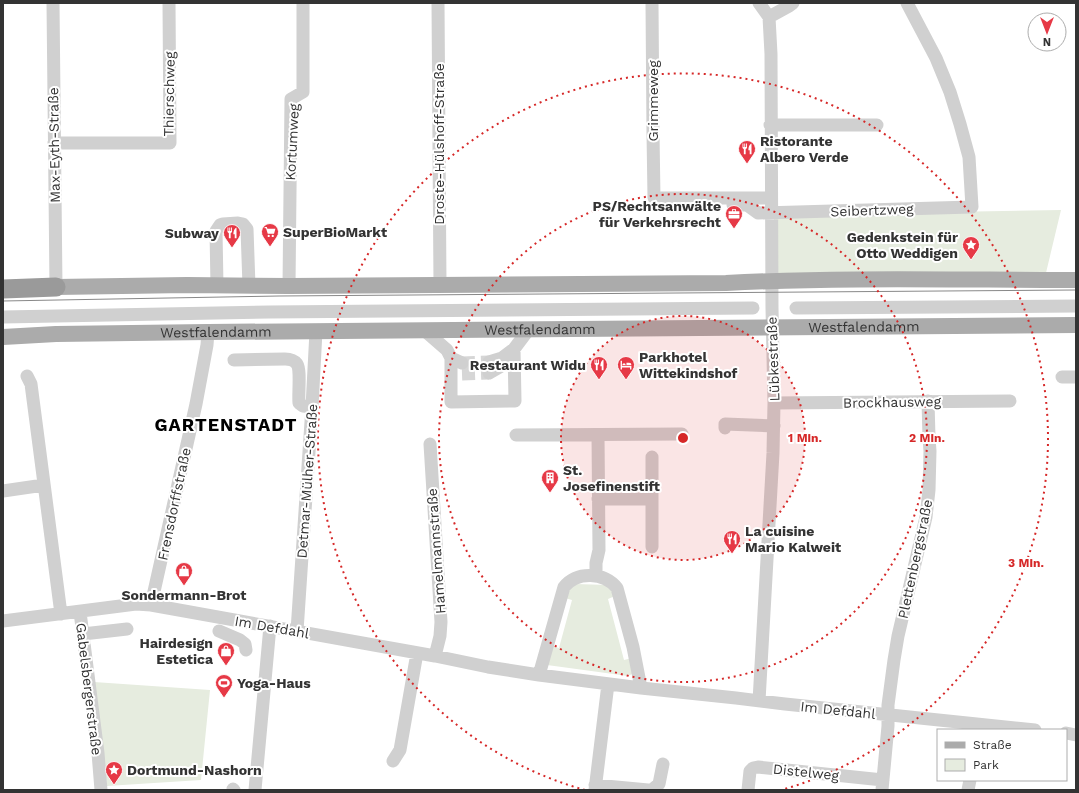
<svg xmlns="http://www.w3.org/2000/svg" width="1079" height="793" font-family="'Work Sans',sans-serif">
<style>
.green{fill:#e6ecdf}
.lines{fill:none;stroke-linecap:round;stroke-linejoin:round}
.minor-tunnel{stroke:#d6d6d6;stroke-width:13;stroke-dasharray:13 6;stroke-linecap:butt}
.minor{stroke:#d0d0d0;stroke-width:13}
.major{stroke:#ababab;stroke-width:16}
.highway{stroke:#9a9a9a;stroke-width:19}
.tram{stroke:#888;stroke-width:1}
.ring{fill:none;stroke:#d62828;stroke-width:2;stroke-dasharray:2 4}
.labels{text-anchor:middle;stroke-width:4;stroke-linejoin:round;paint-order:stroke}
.street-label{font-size:14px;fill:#333;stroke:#fff}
.poi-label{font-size:14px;font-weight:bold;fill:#333;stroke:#fff;text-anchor:start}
.district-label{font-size:18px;font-weight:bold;letter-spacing:1px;fill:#000;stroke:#fff}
.centre{fill:#d62828;stroke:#fff;stroke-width:2}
.ring-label{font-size:12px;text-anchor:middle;font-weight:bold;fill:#d62828;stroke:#fff;stroke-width:4;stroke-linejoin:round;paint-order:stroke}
</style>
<rect width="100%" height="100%" fill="#fff"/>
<!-- green -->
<path class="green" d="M1061,210l-16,67 -271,1v-63z
M575,584l33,1 7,11 -7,3 16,61 8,-2v16l-4,2 -81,-11 5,-19 7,2 13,-48 -7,-2 2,-7z
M94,682l116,8 -9,90 -94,6z"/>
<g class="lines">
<!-- minor-tunnel -->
<path class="minor-tunnel" d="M462,363l27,-1
M462,374l27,-1"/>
<!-- minor -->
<path class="minor" d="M53,3l3,284
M438,3l2,282
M652,3l1,130 1,65h117
M759,3l10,14
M769,17l20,-11 4,-3
M770,125h107
M54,143h116l-1,-140
M733,205h14l11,8 214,-6 -3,-50 -9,-33 -10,-32 -14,-34 -29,-55
M217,286l-1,-55 4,-6 3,-1 15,-1 5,1 4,5 2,57
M289,286l2,-187 12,-7v-89
M796,308l280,-2
M3,317l266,-5 484,-4
M424,330l23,20 4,8v44l64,-1 -1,-52 15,-20
M451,358l11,5
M234,360l51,-1c5,0 9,1 12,5 4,6 1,30 2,39l4,3 9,1
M489,362l13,-4 12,-9
M489,373l21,-12
M27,376l4,8 30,230
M1062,377h14
M774,403l236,-2
M725,428v-4l49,2
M516,435l166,-1
M430,444l11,178 -1,14 -5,20
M652,457v42
M3,491l41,-6
M598,499h54v48
M596,576v-13l3,-13 -1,-115
M151,605l45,-201 11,-59 1,-13
M80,612l18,141 3,37
M3,621l133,-17 15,1 284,51 53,11 51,8 102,13 95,10 49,6 250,26
M219,631l21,9 5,4 1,6
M297,631l15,-224 4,-76
M83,634l44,-5
M539,675l25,-88c13,-16 40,-15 53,1l16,59 8,41
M759,701l14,-248 1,-50 -2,-95 -1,-254 -2,-37
M1066,733l10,2
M393,761l7,-11 17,-97
M595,785l53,5 5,-1 6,-5 4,-20
M233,789l1,1
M255,790l15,-164
M595,790l13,-106
M748,790l2,-19 3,-3 5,-1 125,13
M882,790l6,-64v-21l6,-45 4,-24 28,-119 3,-27 1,-39 -1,-13 -1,-37
M968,790l2,-10"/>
<!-- major -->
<g class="major">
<path d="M56,287l131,-2 102,1 437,-3c117,-6 233,-3 350,-3"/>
<path id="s1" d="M3,337l53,-3 152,-2 868,-7"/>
</g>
<!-- highway -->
<path class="highway" d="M3,289l53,-2"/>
<!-- tram -->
<path class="tram" d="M3,301l276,-5 797,-6"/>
</g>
<!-- distance rings -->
<circle cx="683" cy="438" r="122" fill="#d62828" fill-opacity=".12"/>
<g class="ring">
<circle cx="683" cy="438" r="122"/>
<circle cx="683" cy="438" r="244"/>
<path d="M585 790A365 365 0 1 1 781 790"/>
</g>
<!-- icons -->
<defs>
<symbol id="restaurant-pin" viewBox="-11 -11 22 30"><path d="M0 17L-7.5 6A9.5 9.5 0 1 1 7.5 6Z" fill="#e63946" stroke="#fff"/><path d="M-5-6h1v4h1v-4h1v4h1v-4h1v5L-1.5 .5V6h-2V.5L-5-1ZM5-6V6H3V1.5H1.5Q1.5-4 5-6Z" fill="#fff"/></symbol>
<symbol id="office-pin" viewBox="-11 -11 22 30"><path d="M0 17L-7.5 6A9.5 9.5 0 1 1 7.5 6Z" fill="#e63946" stroke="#fff"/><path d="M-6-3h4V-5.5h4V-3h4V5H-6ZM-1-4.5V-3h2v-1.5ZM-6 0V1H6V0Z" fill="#fff"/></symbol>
<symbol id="supermarket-pin" viewBox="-11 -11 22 30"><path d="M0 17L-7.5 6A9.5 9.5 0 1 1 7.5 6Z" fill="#e63946" stroke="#fff"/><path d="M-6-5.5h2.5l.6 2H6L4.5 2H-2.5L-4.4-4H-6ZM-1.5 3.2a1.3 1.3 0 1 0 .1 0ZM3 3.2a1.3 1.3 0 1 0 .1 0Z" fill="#fff"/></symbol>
<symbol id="sight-pin" viewBox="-11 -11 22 30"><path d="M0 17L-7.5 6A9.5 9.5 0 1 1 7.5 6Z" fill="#e63946" stroke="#fff"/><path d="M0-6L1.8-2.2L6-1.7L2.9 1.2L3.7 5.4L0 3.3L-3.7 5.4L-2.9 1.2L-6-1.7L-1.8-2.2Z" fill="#fff"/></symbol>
<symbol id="hotel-pin" viewBox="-11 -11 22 30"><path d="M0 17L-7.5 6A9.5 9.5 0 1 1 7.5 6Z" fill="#e63946" stroke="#fff"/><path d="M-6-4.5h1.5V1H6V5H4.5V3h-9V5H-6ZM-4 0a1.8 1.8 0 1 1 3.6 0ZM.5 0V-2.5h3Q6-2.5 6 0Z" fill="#fff"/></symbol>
<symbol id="building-pin" viewBox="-11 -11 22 30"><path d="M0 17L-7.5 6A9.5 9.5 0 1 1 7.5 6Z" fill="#e63946" stroke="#fff"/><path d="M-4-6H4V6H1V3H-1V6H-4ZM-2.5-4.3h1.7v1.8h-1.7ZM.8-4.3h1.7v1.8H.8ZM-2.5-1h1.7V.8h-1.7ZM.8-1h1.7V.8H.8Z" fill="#fff"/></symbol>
<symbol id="shop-pin" viewBox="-11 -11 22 30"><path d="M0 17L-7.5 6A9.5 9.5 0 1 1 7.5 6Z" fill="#e63946" stroke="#fff"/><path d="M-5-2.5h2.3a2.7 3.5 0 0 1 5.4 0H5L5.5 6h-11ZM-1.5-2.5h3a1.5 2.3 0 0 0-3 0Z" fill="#fff"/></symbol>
<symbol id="stadium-pin" viewBox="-11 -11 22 30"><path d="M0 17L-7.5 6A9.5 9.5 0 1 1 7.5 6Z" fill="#e63946" stroke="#fff"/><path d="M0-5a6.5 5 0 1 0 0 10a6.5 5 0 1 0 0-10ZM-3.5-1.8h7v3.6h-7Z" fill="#fff"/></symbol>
</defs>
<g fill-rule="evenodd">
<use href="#restaurant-pin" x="737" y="139" width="20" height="27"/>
<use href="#office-pin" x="724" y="204" width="20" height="27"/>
<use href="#supermarket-pin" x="260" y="222" width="20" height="27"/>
<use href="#restaurant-pin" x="222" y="223" width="20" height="27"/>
<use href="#sight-pin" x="961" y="235" width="20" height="27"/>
<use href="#restaurant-pin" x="589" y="355" width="20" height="27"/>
<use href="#hotel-pin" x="616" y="355" width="20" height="27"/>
<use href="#building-pin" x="540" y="468" width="20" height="27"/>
<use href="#restaurant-pin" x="722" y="529" width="20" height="27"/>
<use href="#shop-pin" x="174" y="561" width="20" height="27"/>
<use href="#shop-pin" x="216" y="641" width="20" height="27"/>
<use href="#stadium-pin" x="214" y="673" width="20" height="27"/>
<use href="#sight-pin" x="104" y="760" width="20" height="27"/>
</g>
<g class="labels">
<!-- street labels -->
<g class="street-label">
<text transform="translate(169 94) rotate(-89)" y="5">Thierschweg</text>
<text transform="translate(653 101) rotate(-90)" y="5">Grimmeweg</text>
<text transform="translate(292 142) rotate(-87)" y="5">Kortumweg</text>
<text transform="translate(439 144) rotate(-90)" y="5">Droste-Hülshoff-Straße</text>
<text transform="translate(54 145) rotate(-91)" y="5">Max-Eyth-Straße</text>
<text transform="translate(872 210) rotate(-2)" y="5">Seibertzweg</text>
<text dy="5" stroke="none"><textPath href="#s1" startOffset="861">Westfalendamm</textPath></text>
<text dy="5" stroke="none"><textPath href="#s1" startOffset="537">Westfalendamm</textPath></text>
<text dy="5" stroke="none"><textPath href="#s1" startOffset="213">Westfalendamm</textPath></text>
<text transform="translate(773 359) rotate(-92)" y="5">Lübkestraße</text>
<text transform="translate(892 402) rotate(-1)" y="5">Brockhausweg</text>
<text transform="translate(307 481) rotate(-86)" y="5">Detmar-Mülher-Straße</text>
<text transform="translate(174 504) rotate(-78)" y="5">Frensdorffstraße</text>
<text transform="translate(436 551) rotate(-94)" y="5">Hamelmannstraße</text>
<text transform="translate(915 559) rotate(-78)" y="5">Plettenbergstraße</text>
<text transform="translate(272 627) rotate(10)" y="5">Im Defdahl</text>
<text transform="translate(89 689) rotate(83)" y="5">Gabelsbergerstraße</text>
<text transform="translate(838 710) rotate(6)" y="5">Im Defdahl</text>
<text transform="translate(806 772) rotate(6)" y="5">Distelweg</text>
</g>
<!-- poi labels -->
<g class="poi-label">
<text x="760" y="146">Ristorante<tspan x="760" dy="16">Albero Verde</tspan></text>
<text x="721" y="211" text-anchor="end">PS/Rechtsanwälte<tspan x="721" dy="16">für Verkehrsrecht</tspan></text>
<text x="283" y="237">SuperBioMarkt</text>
<text x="219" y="238" text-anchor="end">Subway</text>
<text x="958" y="242" text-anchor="end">Gedenkstein für<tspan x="958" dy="16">Otto Weddigen</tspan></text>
<text x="639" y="362">Parkhotel<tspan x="639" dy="16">Wittekindshof</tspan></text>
<text x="586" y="370" text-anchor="end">Restaurant Widu</text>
<text x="563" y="475">St.<tspan x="563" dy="16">Josefinenstift</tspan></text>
<text x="745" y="536">La cuisine<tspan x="745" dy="16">Mario Kalweit</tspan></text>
<text x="184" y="600" text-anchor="middle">Sondermann-Brot</text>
<text x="213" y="648" text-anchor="end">Hairdesign<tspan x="213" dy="16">Estetica</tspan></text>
<text x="237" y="688">Yoga-Haus</text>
<text x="127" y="775">Dortmund-Nashorn</text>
</g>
<!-- district labels -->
<g class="district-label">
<text x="226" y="431">GARTENSTADT</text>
</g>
</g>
<circle cx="683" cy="438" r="6" class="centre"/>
<g class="ring-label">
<text x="805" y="442">1 Min.</text>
<text x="927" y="442">2 Min.</text>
<text x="1026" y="567">3 Min.</text>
</g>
<!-- border -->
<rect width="1079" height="793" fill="none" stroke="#333333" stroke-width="8"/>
<!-- legend -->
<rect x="937" y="729" width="130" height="52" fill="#ffffff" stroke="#adadad"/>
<rect x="945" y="742" width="20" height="6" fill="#ababab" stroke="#adadad"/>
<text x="973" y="749" font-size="12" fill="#333333">Straße</text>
<rect x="945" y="759" width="20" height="12" fill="#e6ecdf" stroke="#adadad"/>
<text x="973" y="769" font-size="12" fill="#333333">Park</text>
<!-- north arrow -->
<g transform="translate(1047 32) rotate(180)"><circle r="19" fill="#ffffff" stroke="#adadad"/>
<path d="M0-3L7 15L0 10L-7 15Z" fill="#e63946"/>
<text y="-6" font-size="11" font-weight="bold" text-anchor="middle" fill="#333333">N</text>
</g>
</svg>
